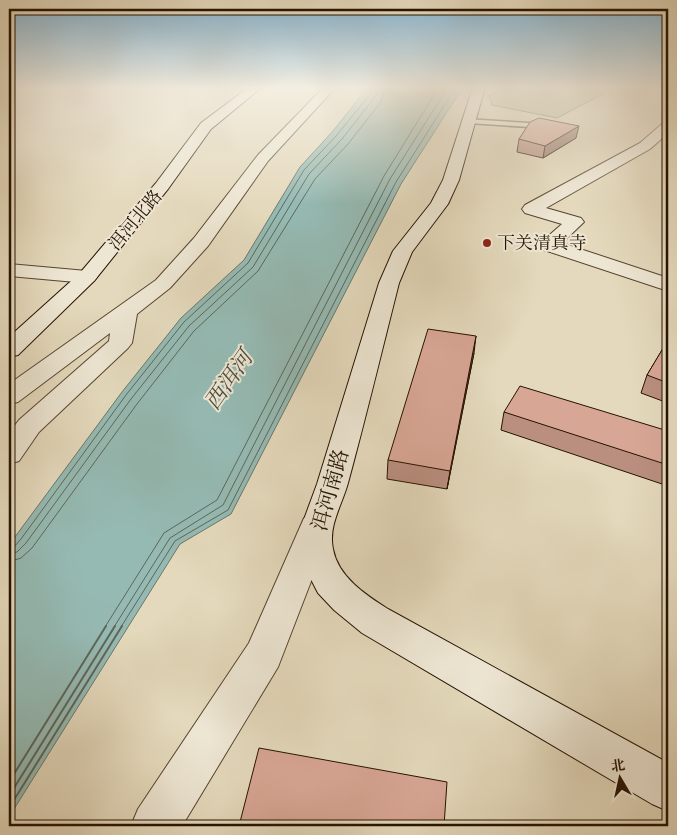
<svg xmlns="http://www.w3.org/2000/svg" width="677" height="835" font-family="Cardo,'Noto Serif SC',serif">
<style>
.green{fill:#b5bf90;stroke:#6e6848}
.water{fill:#95bab3;stroke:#69776b}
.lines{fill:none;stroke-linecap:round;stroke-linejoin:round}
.shore-far1{stroke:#5e665a;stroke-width:1}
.shore{stroke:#5e665a;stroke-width:2}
.lane-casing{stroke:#56442f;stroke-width:3}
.street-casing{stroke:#56442f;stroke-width:2}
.secondary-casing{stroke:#261200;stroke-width:2}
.lane{fill:#ede6d3;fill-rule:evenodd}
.street{fill:#ede6d3;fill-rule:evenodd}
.secondary{fill:#ede6d3;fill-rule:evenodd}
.wall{fill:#ba8f80;stroke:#261200}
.shaded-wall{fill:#977468;stroke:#261200}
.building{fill:#d8a695;stroke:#261200}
.poi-dot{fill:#8f2418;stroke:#ede6d3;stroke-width:2}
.labels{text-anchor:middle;stroke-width:4;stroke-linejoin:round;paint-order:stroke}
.far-street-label{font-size:18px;fill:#261200;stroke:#ede6d3}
.far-poi-label{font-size:18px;fill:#261200;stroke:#ede6d3;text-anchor:start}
.street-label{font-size:21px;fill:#261200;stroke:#ede6d3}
.water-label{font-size:22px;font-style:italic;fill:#4d4d3f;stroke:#ede6d3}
</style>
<rect width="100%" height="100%" fill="#e4d9bc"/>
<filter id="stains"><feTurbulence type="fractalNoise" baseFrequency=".004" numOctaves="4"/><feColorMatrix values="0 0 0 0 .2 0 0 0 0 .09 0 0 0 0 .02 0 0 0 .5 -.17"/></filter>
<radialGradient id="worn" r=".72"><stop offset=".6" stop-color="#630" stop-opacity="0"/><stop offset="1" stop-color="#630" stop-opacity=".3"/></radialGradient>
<!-- green -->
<path class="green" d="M505,87h111l-59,31 -65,-13 -3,-9z"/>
<!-- water -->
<path class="water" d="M368,87h95l-62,97 -170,330 -51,30 -171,273v-272l113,-153 59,-74 63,-58 56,-93 33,-36z"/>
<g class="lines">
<!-- shore-far1 -->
<path class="shore-far1" d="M9,548l5,-1 7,-8 105,-144 58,-73 64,-59 56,-93 33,-35 34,-42 1,-6
M9,554l8,-2 9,-9 105,-144 58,-73 64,-59 56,-93 33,-35 33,-42 4,-10
M9,562l12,-4 11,-10 105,-144 57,-73 64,-60 57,-92 33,-35 33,-42 5,-15
M105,627l59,-94 53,-33 167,-324 55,-89
M114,627l56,-89 53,-33 167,-326 58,-92
M121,627l54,-86 53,-31 168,-328 60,-95"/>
<!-- shore -->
<path class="shore" d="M9,782l97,-156
M9,796l106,-170
M9,808l113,-182"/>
<defs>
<path id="lane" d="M465,119l64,4 4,2 -4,2 -61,-4 -4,-2z"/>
<path id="street" d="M324,87h12l-68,74 -60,85 -38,42 -33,26 -5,29 -4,5 -89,84 -20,29 -10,3v-31l10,-13 90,-79 1,-8 -92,69 -9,2v-20l147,-104 38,-42 64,-83z
M668,122v11l-18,16 -104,59 35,10 3,4 -22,21 106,35v13l-127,-42 -3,-4 24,-21 -37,-11 -3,-4 3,-4 115,-62 23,-20z
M9,264l78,7 7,2 3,4 -3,4 -7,2 -78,-7z
M316,514l12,4 4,9 -54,140 -96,159h-51l7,-17 111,-166 55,-125z"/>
<path id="secondary" d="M249,87h13l-51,42 -43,60 -74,92 -76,74 -9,2v-20l71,-64 76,-90 45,-60z
M473,87h12l-26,93 -11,24 -36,48 -13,31c-17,67 -33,134 -51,200 -6,22 -20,43 -15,66 5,28 33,46 55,60l280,154v48l-16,-7 -290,-171 -28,-23 -16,-17 -16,-31 -3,-12v-17l18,-49 62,-201 14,-32 38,-48 12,-23z"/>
</defs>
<!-- lane casing -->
<use href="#lane" class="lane-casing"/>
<!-- street casing -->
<use href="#street" class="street-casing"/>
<!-- secondary casing -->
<use href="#secondary" class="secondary-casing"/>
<!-- lane -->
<use href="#lane" class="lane"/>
<!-- street -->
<use href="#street" class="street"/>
<!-- secondary -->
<use href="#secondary" class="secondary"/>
</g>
<!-- wall -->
<path class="wall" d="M576,138l-33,20 -26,-6 2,-13z
M668,340v63l-27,-10 6,-18z
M474,353l-27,136 -60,-10 1,-19z
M504,412l164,19v55l-167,-56z"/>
<!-- shaded-wall -->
<path class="shaded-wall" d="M579,126l-3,12 -33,20 2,-12z
M476,336l-2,17 -27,136 3,-18z"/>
<!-- building -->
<path class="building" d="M539,118l40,8 -34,20 -26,-7 11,-17z
M428,329l48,7 -26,135 -62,-11z
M668,340v43l-21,-8z
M520,386l148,45v34l-164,-53z
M259,748l188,34 -3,44h-205z"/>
<!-- sky -->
<linearGradient id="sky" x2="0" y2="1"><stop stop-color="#87b6d3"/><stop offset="0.43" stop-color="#f3eee1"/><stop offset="1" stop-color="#f3eee1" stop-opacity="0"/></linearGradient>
<rect width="677" height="204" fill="url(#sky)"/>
<!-- markers -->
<circle class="poi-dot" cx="487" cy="243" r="5"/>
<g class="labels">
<!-- far-street labels -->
<g class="far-street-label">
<text transform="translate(135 220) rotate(-50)" y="6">洱河北路</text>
</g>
<!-- far-poi labels -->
<g class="far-poi-label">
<text x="497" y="249">下关清真寺</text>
</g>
<!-- street labels -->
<g class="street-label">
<text transform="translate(330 490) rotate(-74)" y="7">洱河南路</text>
</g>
<!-- water labels -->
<g class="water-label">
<text transform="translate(228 380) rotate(-55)" y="8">西洱河</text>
</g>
</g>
<!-- margin -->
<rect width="677" height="835" fill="none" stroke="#e4d9bc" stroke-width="30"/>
<rect x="10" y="10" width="657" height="815" fill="none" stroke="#261200" stroke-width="2.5"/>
<rect x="15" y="15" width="647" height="805" fill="none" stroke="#261200"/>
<!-- north arrow -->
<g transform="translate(620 778) rotate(351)" stroke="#ede6d3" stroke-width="4" paint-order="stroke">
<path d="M0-4L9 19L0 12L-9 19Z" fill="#261200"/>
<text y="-8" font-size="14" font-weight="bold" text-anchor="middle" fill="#261200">北</text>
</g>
<rect width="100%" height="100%" filter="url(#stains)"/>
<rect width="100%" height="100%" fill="url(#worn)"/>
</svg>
